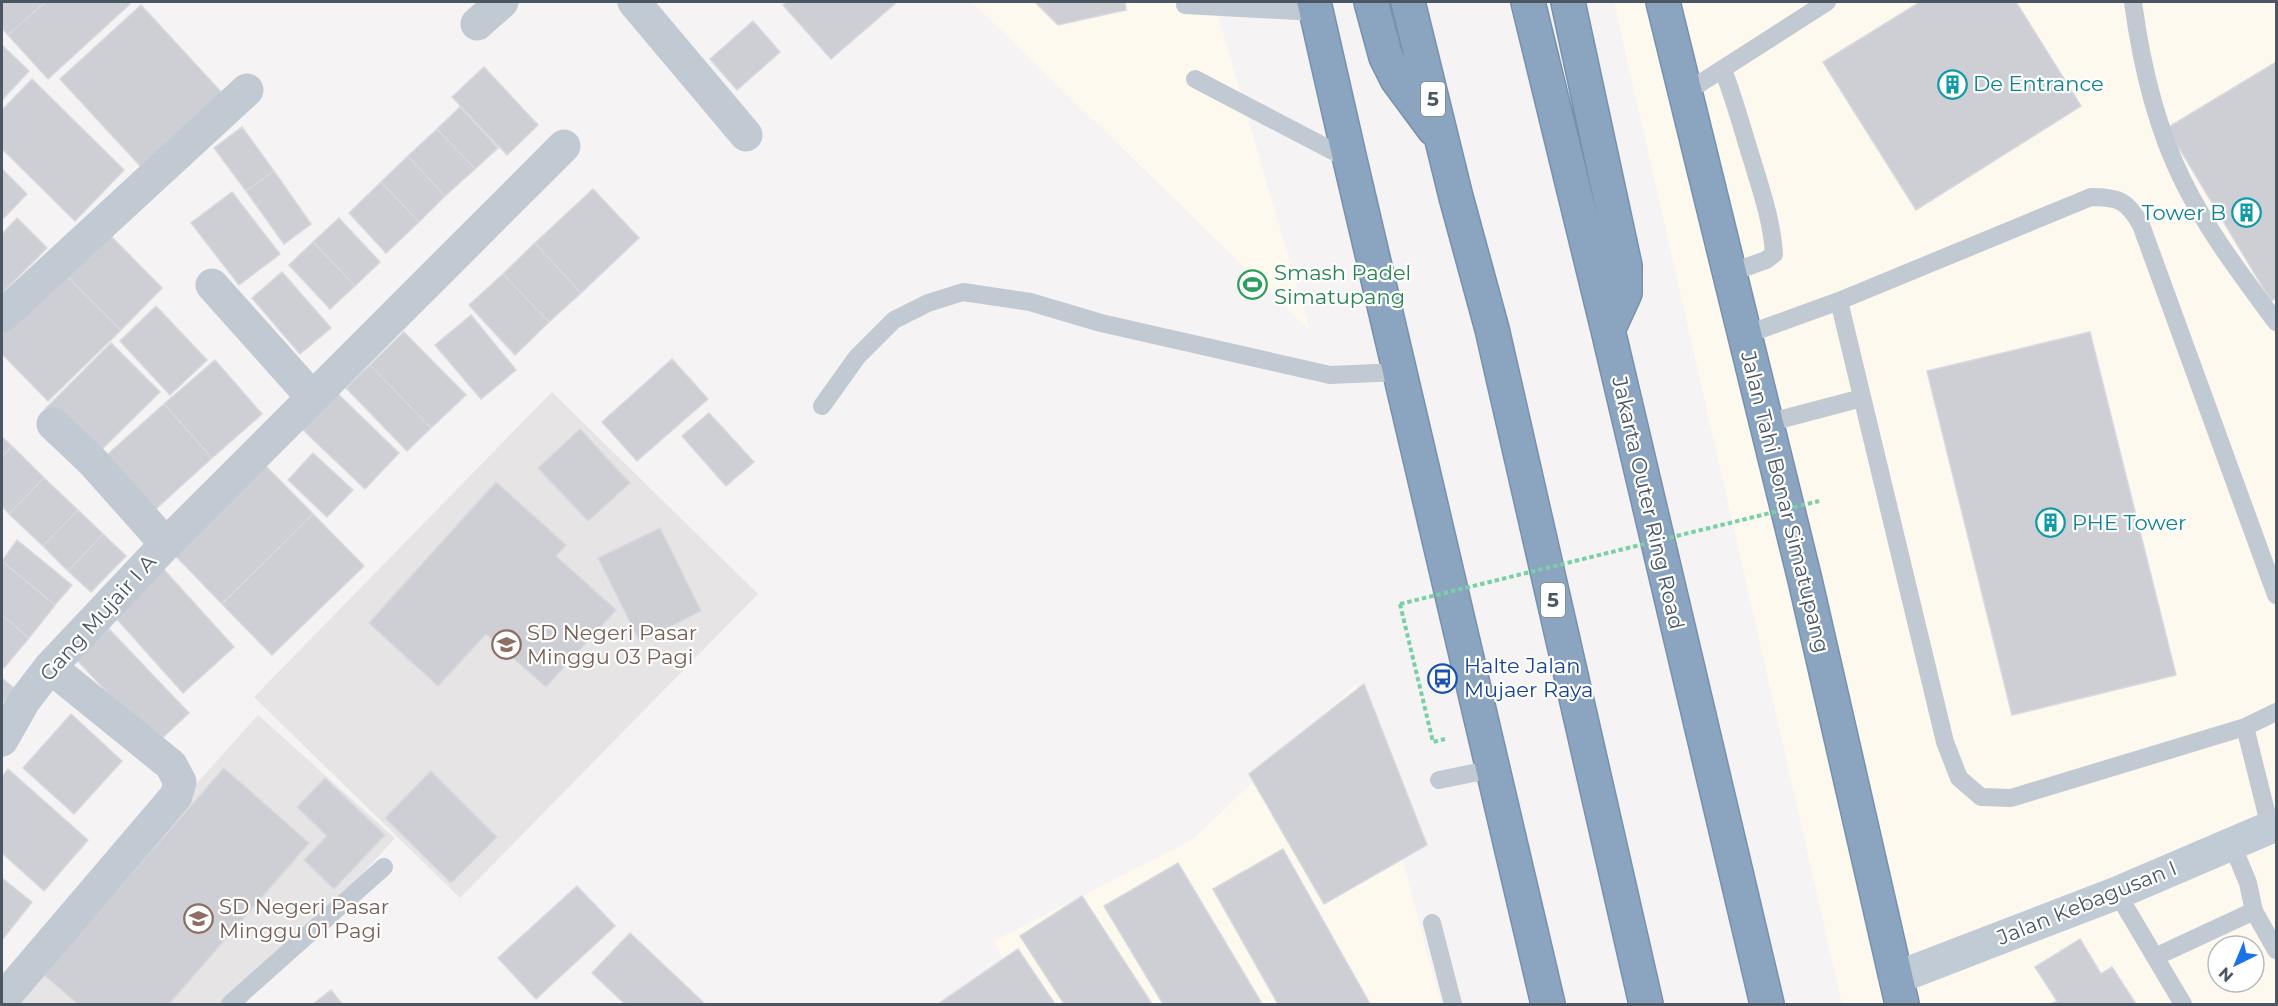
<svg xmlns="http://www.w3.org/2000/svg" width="2278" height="1006" font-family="Montserrat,sans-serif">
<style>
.commercial{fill:#fdf9ef;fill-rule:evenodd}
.education{fill:#e6e4e5}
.building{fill:#cdcfd5;stroke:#d7d9de;stroke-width:1.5}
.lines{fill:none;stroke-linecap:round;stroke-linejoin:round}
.highway-casing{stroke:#7690ad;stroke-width:36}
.path{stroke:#7ad0a6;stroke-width:4;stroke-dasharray:4.5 3;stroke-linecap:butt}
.lane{stroke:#c1cad2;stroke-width:18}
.street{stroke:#c1cad2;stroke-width:33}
.secondary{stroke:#c1cbd6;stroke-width:33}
.highway{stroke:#8ba5c1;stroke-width:33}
.path-bridge{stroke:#7ad0a6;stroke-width:4;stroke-dasharray:4.5 3;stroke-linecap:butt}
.labels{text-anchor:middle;stroke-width:4.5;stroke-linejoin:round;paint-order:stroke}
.shield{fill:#fff;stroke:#808990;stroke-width:1.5}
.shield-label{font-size:20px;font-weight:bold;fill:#4a5661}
.culture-label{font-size:21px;fill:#0d838f;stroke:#fff;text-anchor:start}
.leisure-label{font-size:21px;fill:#27864d;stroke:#fff;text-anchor:start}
.street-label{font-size:21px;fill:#4a5661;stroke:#fff}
.education-label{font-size:21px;fill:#785e54;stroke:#fff;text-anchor:start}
.transit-label{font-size:21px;fill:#164399;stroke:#fff;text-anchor:start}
</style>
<rect width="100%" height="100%" fill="#f5f3f3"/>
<!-- commercial -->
<path class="commercial" d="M972,2h242l96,329z
M1614,2h662v1002h-434zM2218,946h36v36h-36z
M1356,684l85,320h-417l-30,-63 199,-102z"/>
<!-- education -->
<path class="education" d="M552,392l206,202 -298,304 -206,-201z
M258,715l137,123 -150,166h-243v-3z"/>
<!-- building -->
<path class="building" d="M2,2h43l-37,33 -6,-7z
M45,2h83l2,2 -82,75 -40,-44z
M787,2h110l-66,57 -48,-54z
M1035,2h90l1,8 -68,15z
M1920,2h96l65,104 -165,104 -93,-148z
M141,5l81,88 -81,74 -81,-88z
M753,21l27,31 -43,38 -27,-31z
M2,45l27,26 -27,29z
M2276,62v236l-5,3 -104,-173z
M484,67l54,58 -31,30 -55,-58z
M32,79l92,91 -49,51 -73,-72v-39z
M460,107l38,41 -23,21 -38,-40z
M242,127l32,44 -28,20 -32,-43z
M437,129l38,40 -30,27 -37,-40z
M408,156l37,40 -26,26 -38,-40z
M2,169l25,25 -25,26z
M274,171l37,53 -27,20 -38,-53z
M381,182l38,40 -33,31 -37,-40z
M593,189l46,49 -58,55 -46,-50z
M232,192l48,62 -41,31 -48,-62z
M17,218l30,30 -45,45v-59z
M339,218l41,44 -25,24 -42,-44z
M104,229l58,59 -41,42 -59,-59z
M313,242l42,44 -25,23 -41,-44z
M535,243l46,50 -32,29 -46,-48z
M62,271l59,59 -73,71 -46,-47v-24z
M282,272l49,56 -31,26 -48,-56z
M503,274l46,48 -34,33 -46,-50z
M156,306l51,54 -37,35 -50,-54z
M471,315l45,55 -35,29 -46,-54z
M404,332l62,63 -35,33 -61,-63z
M2090,332l86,343 -164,40 -85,-344z
M111,343l49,49 -67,66 -48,-49z
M672,359l36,40 -71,62 -35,-39z
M215,360l47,54 -50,44 -48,-54z
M370,365l61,63 -24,23 -61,-63z
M336,392l63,61 -34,36 -64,-61z
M164,404l48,54 -65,59 -48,-55z
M709,413l45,49 -28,24 -44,-50z
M580,429l50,54 -42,38 -50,-53z
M2,437l10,9 -10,11z
M12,446l32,32 -35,36 -7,-8v-49z
M313,453l40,37 -26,27 -39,-37z
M259,459l54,55 -91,90 -54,-56z
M44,478l34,32 -35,36 -34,-32z
M496,482l70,63 -10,11 60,54 -70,77 -60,-53 -48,52 -69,-63z
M78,510l25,24 -35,37 -25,-25z
M313,514l51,52 -92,89 -50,-51z
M660,528l41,83 -61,31 -42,-84z
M103,534l23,22 -35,36 -23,-21z
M17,540l55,45 -17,20 -53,-44z
M2,561l53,44 -26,33 -27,-23z
M158,563l76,84 -51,46 -76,-85z
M2,615l27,23 -25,30 -2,-2z
M109,629l80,84 -33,31 -80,-85z
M2,678l12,10 -12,16z
M1364,684l63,161 -103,59 -75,-130z
M71,714l51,47 -48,53 -51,-46z
M224,768l85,75 -140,161h-91l-35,-30z
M8,769l80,71 -44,51 -42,-38v-76z
M431,771l66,66 -46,46 -66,-65z
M325,778l60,57 -51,54 -30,-29 23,-24 -30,-29z
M1283,849l87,155h-92l-65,-115z
M1178,863l83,139 -4,2h-94l-59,-98z
M2,878l30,24 -30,38z
M577,886l38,40 -79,73 -38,-41z
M1082,896l70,108h-88l-44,-68z
M630,933l75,71h-80l-33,-31z
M2080,939l21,35 11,-7 24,37h-85l6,-3 -22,-34z
M1018,949l37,55h-117z
M331,990l11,14h-29z"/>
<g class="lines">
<defs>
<path id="highway" d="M1314,2l36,158 198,844
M1371,2l15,55 11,22 37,50
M1408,2l48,195 36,132 154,675
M1528,2l80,328 159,674
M1568,2l57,264v27l-17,37
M1663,2l142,578 97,424"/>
</defs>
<!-- highway casing -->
<use href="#highway" class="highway-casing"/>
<!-- path -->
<path class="path" d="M1400,604l33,138 12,-3"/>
<!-- lane -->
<path class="lane" d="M2133,2c8,60 23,125 50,179 25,51 60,96 93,141
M1185,5l132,7
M1723,70c12,30 20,62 30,93 9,30 19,59 21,91l-8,6 -36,13
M1195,79l155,81
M1685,93l142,-91
M1839,301l106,441 14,36 22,19 30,1 234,-71 31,-15
M1745,335l94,-34 252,-104c27,0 36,3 50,28l135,370
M822,406l35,-49 37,-37 34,-17 35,-11 67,10 71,21 229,52 70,-3
M1767,423l95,-25
M2245,727l25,100
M1439,780l54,-11
M2232,844l16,39 6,28
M2117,893l66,111
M1432,923l21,81
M2155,957l99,-46 22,39
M230,1004l154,-137"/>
<!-- street -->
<path class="street" d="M634,2l112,133
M477,24l25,-22
M212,285l100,112
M2,316l245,-226
M53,424l40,38 73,82
M2,740l22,-39 26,-34 116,-123 398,-398
M2,1000l174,-204 4,-14 -9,-17 -121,-98"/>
<!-- secondary -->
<path class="secondary" d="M1896,978l221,-85 159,-68"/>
<!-- highway -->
<use href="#highway" class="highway"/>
<!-- path-bridge -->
<path class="path-bridge" d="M1400,604l419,-103"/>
</g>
<!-- icons -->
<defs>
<symbol id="building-ring" viewBox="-11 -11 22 22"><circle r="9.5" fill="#fff" stroke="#0f9aa8" stroke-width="1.5"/><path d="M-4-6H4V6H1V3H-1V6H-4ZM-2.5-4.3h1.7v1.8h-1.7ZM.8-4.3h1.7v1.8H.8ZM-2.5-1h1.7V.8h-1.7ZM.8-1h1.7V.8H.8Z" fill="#0f9aa8"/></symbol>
<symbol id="stadium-ring" viewBox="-11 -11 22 22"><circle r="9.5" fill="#fff" stroke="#2e9e5b" stroke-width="1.5"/><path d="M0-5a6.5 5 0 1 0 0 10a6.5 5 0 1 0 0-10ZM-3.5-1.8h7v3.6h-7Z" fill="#2e9e5b"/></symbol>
<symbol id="school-ring" viewBox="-11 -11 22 22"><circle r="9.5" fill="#fff" stroke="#8d6e63" stroke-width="1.5"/><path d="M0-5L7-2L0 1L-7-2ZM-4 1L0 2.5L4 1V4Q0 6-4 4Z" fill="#8d6e63"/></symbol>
<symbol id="bus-ring" viewBox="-11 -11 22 22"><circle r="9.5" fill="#fff" stroke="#1a4fb4" stroke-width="1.5"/><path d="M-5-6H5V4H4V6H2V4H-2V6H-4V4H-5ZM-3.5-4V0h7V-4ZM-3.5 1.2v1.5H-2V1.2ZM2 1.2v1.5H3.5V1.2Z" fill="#1a4fb4"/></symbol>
</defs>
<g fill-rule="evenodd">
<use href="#building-ring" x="1936" y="68" width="33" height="33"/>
<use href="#building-ring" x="2230" y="196" width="33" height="33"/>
<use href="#stadium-ring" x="1236" y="268" width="33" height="33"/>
<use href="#building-ring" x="2034" y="506" width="33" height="33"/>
<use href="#school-ring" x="490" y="628" width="33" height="33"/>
<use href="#bus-ring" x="1426" y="662" width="33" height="33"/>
<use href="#school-ring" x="182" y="902" width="33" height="33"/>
</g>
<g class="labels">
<!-- shield labels -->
<g class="shield">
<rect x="1421" y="82" width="24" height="34" rx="4.5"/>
<rect x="1541" y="583" width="24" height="34" rx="4.5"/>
</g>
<g class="shield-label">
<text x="1433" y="106">5</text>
<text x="1553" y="607">5</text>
</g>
<!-- culture labels -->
<g class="culture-label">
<text x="1973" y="91">De Entrance</text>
<text x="2226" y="220" text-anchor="end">Tower B</text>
<text x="2072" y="530">PHE Tower</text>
</g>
<!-- leisure labels -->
<g class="leisure-label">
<text x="1274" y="280">Smash Padel<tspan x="1274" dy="24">Simatupang</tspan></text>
</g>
<!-- street labels -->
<g class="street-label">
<text transform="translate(1785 502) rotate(76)" y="7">Jalan Tahi Bonar Simatupang</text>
<text transform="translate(1648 503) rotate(77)" y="7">Jakarta Outer Ring Road</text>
<text transform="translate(98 618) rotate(-48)" y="7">Gang Mujair I A</text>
<text transform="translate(2087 903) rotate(-22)" y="7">Jalan Kebagusan I</text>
</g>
<!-- education labels -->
<g class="education-label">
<text x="527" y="640">SD Negeri Pasar<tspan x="527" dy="24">Minggu 03 Pagi</tspan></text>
<text x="219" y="914">SD Negeri Pasar<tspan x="219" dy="24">Minggu 01 Pagi</tspan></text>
</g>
<!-- transit labels -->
<g class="transit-label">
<text x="1464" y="673">Halte Jalan<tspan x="1464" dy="24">Mujaer Raya</tspan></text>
</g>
</g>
<!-- border -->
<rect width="2278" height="1006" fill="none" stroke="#4a5661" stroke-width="6"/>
<!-- north arrow -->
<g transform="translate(2236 964) rotate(223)"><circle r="28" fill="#ffffff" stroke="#b7bbc0" stroke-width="1.5"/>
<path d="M0-4.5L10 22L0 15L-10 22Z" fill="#1a73e8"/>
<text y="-9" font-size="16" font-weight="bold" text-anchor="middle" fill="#4a5661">N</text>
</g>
</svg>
